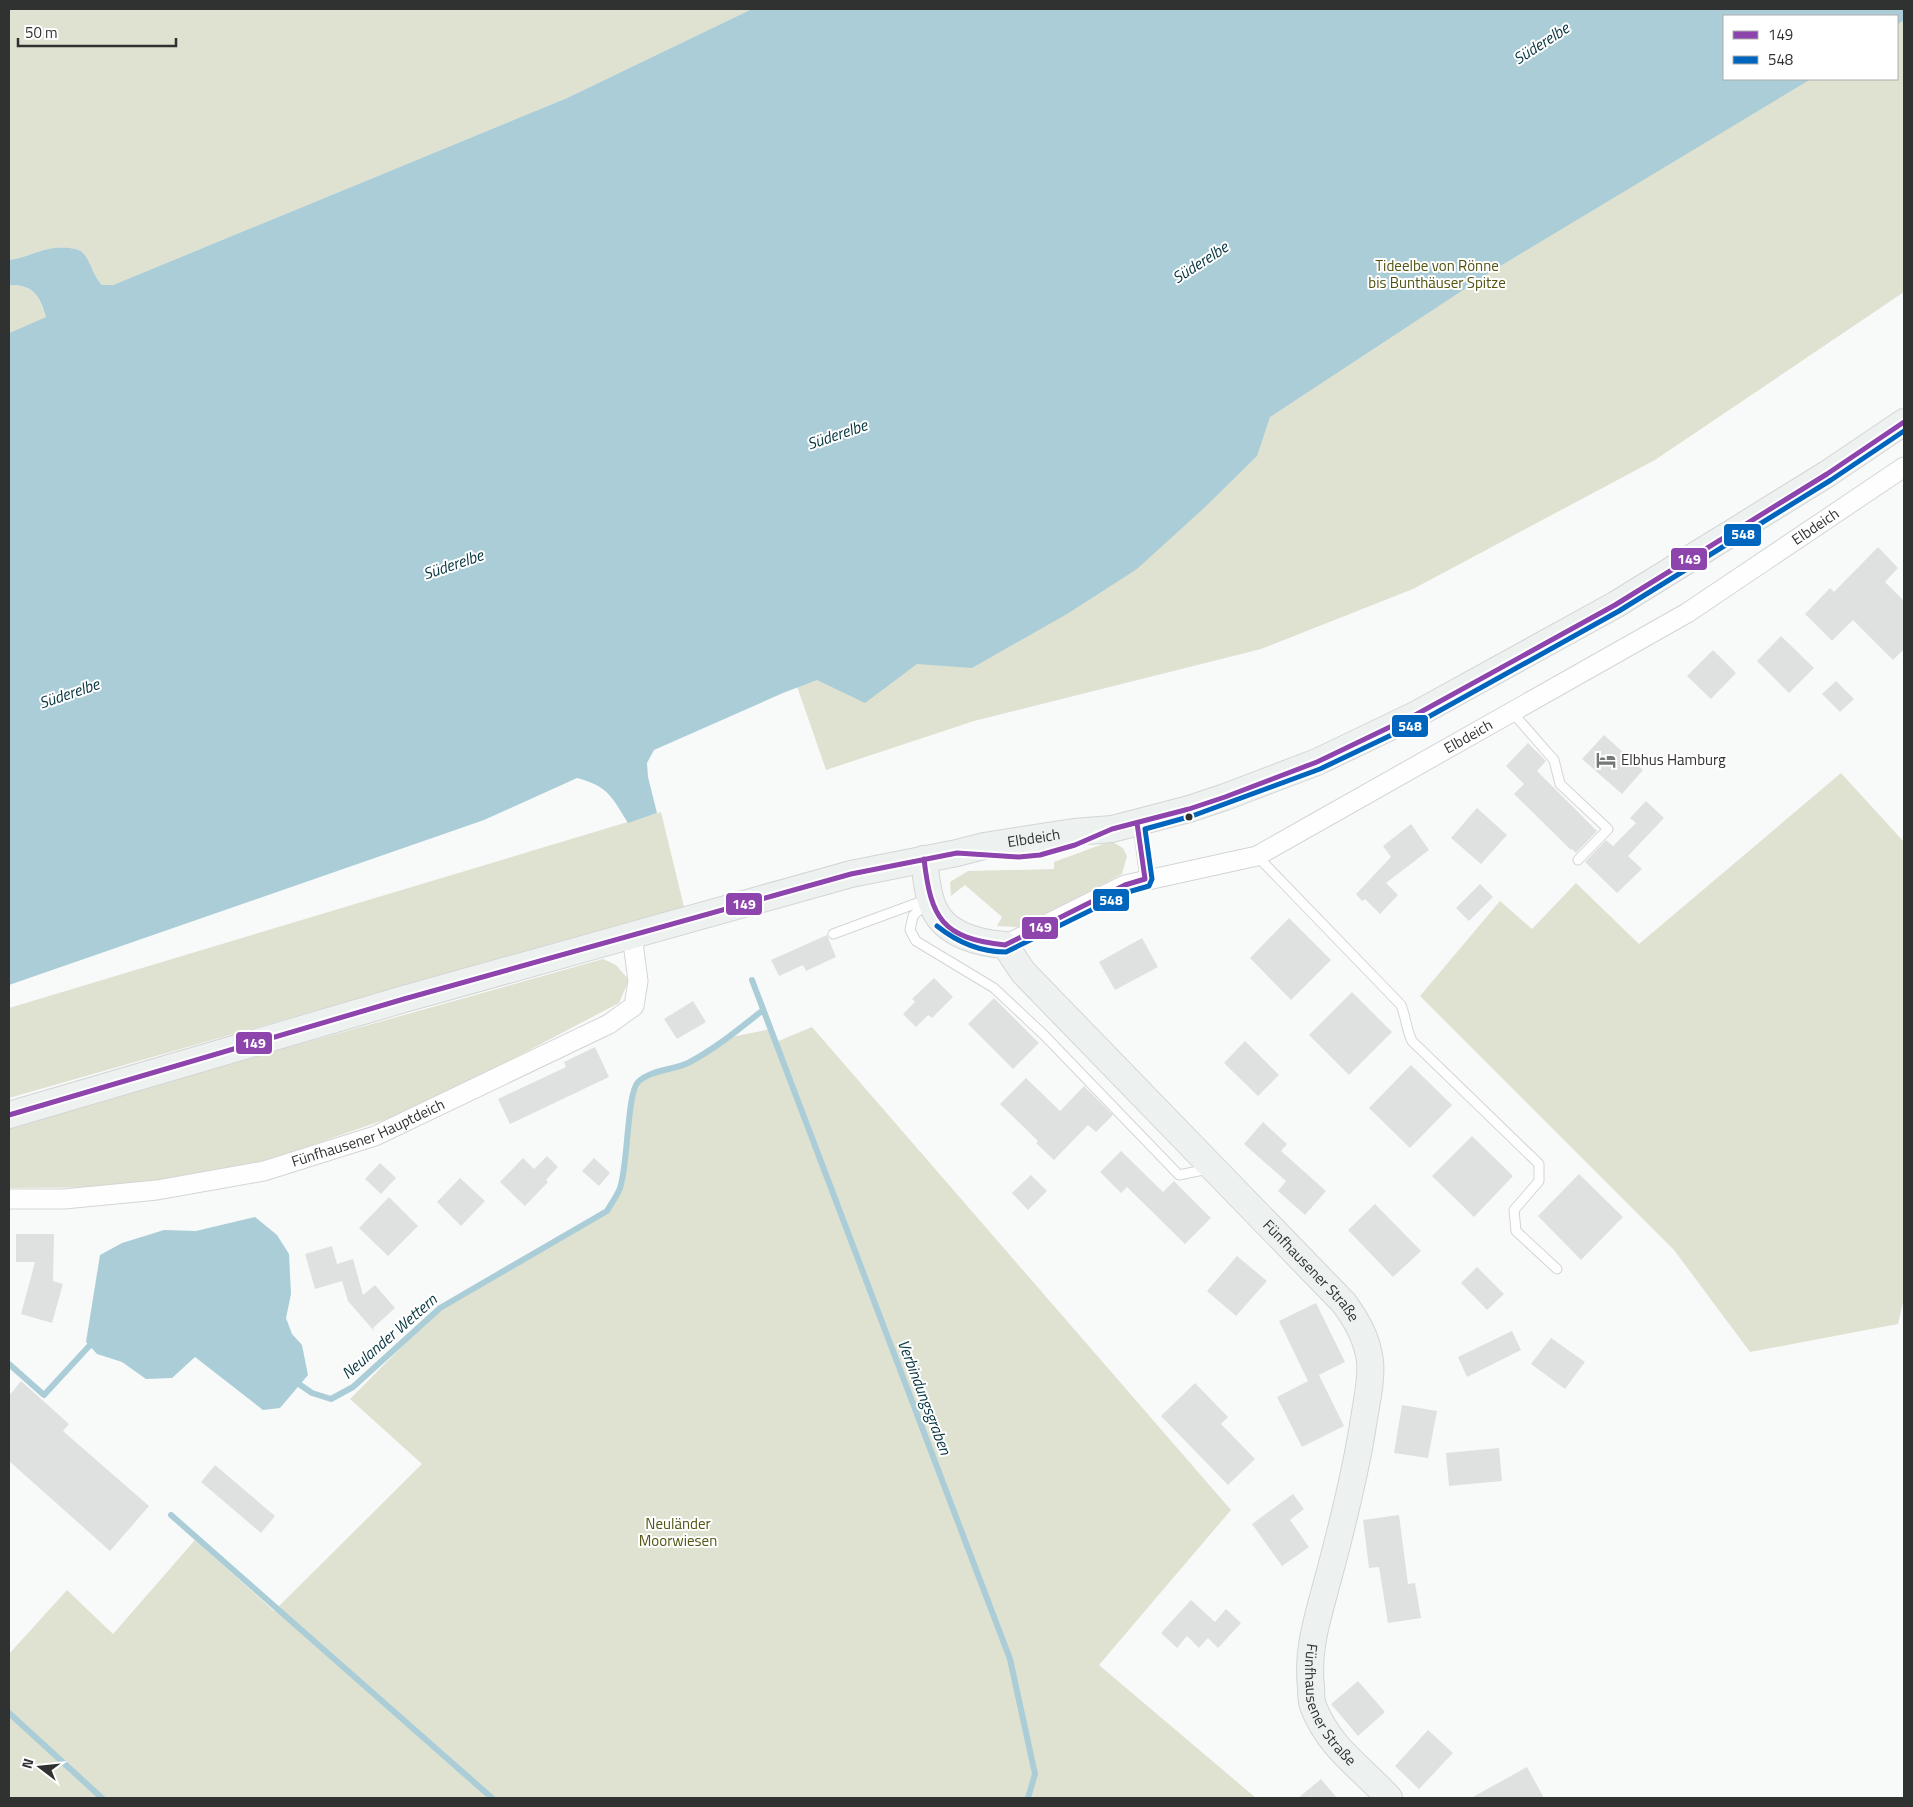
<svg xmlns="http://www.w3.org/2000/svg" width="1913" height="1807" font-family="'Titillium Web',sans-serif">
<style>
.green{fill:#e0e2d1;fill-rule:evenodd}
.water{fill:#aacdd7}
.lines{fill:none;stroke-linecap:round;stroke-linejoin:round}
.stream{stroke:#aacdd7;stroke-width:6}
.building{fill:#dfe1e0}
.lane-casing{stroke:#d3d5d4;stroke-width:11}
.street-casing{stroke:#d3d5d4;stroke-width:21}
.secondary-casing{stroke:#d3d5d4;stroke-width:28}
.lane{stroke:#fefefe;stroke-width:9}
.street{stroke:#fefefe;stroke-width:19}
.secondary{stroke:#edf2f1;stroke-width:26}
.bus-1-casing{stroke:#fff;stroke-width:9}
.bus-2-casing{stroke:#fff;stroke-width:9}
.bus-1{stroke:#8e44ad;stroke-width:5}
.bus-2{stroke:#0065bd;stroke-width:5}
.bus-dot{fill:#303231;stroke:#fff;stroke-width:2}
.labels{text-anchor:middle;stroke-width:4;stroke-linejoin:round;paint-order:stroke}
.park-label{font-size:15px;fill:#535412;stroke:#fff}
.street-label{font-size:15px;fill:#303231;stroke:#fff}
.poi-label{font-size:15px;fill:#303231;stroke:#fff;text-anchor:start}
.water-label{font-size:16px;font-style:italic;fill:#073641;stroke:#fff}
.line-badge{stroke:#fff;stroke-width:2}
.badge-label{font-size:14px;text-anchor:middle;font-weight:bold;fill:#fff}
</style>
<rect width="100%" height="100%" fill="#f8faf9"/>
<!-- green -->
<path class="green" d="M9,9h743l-185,89 -454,187h-11c-9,-9 -10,-21 -18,-31 -3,-4 -9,-5 -14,-6 -26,-3 -38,9 -61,12z
M1357,9h547v283l-249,168 -242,129 -152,60 -287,72 -148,49 -133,-384zM1724,16h173v63h-173z
M9,285c24,-1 31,12 37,32l-37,16z
M1841,773l63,69v456l-6,26 -148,28 -76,-102 -254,-254 80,-95 32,28 44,-46 63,61z
M661,812l23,95 -275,77 -400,114v-90z
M1111,841l12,7 4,8 -5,18 -101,53 -24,-1 5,-9 -37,-32 -14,11 -1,-14 18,-11 86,-2v-7z
M603,959l13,6 13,15 -10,23 -198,104 -149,52 -142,28 -121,1v-62z
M812,1027l419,483 -132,155 157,133h-1247v-144l58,-64 46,44 82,-94 79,71 148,-147 -72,-65 90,-91 167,-97 10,-17 6,-20 5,-28 4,-52 6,-11 11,-7 38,-13 39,-25 45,-9 5,13z"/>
<!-- water -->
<path class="water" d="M752,9h1152v11l-7,5v-9h-173v63h87l-319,192 -222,146 -13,39 -53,52 -67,61 -70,45 -95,54 -55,-4 -52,39 -48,-23 -34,13 -129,57 -7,13 1,14 9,36 -29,10c-16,-26 -20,-37 -51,-45l-93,42 -475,165v-652l37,-16c-6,-21 -13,-33 -37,-32v-25c23,-3 35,-15 61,-12 6,1 11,2 14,6 8,10 9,22 18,31h11l454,-187z
M255,1217l22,18 12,19 2,40 -5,24 6,16 10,11 6,30 -28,33 -17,2 -68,-53 -23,21 -26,1 -24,-17 -25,-8 -11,-12 14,-87 22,-12 42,-13 32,1z"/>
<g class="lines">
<!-- stream -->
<path class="stream" d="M752,980l258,679 25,115 -7,24
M9,1364l35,31 47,-51 6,-2
M293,1380l19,13 19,6 22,-12 87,-79 167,-97c4,-7 10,-15 13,-23 8,-22 7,-95 18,-106 12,-12 35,-12 50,-19 27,-14 51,-34 75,-53
M171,1515l321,283
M9,1713l93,85"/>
</g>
<!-- building -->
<path class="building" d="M1878,547l20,21 -13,14 19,19v48l-11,11 -40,-40 -21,21 -27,-27 25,-26 4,4z
M1781,636l33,32 -25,25 -32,-32z
M1713,650l23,23 -25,26 -24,-23z
M1836,681l18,18 -14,13 -18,-18z
M1604,735l39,35 -21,24 -40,-35z
M1528,743l18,18 -9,10 60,60 -21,22 -4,-4 -1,1 -57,-56 10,-10 -18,-18z
M1646,801l18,17 -36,38 14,13 -25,24 -32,-31 21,-22 7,6 23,-23 -6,-5z
M1477,808l30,27 -26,29 -30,-26z
M1411,824l18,26 -43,33 12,12 -18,19 -15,-15 -3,2 -6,-7 35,-37 -8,-11z
M1480,884l13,13 -24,24 -13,-13z
M1289,918l42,42 -40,40 -41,-42z
M827,935l9,22 -30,14 -3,-6 -24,11 -8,-16z
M1142,938l16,29 -43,23 -16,-28z
M934,978l19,19 -21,21 -4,-3 -12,12 -13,-13 12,-12 -3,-3z
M1352,992l40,40 -43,43 -40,-40z
M994,998l45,45 -26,26 -45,-45z
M693,1001l13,21 -29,17 -13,-20z
M1245,1041l34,34 -21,21 -34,-33z
M595,1047l14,30 -99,47 -12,-25 68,-32 -2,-5z
M1411,1065l41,40 -42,43 -41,-40z
M1026,1078l34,33 24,-25 29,29 -17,17 -8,-7 -34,35 -18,-17 2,-2 -38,-37z
M1263,1122l24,22 -6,7 45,40 -21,24 -27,-24 8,-10 -42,-37z
M1472,1136l41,40 -39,41 -42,-41z
M1121,1151l42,41 11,-11 37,37 -26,26 -58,-57 -6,6 -21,-21z
M547,1156l11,11 -12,13 2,2 -23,24 -25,-24 23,-24 11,11z
M594,1158l16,15 -11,13 -17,-15z
M380,1163l16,15 -15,16 -16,-15z
M1579,1174l44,43 -42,43 -43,-44z
M1031,1175l16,16 -19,19 -16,-17z
M460,1178l25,23 -24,25 -24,-24z
M389,1197l29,29 -30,30 -29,-28z
M1375,1204l46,47 -28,26 -45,-47z
M16,1234h38l-1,47 10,3 -11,39 -31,-9 14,-52h-19z
M332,1246l5,18 16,-5 10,36 12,-10 20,23 -22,20 1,3 -26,-30 -6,-20 -27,8 -10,-35z
M1237,1256l30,25 -31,35 -29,-25z
M1477,1267l27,27 -17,16 -26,-27z
M1316,1303l29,59 -26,13 25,51 -42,21 -25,-50 35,-18 -4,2 -29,-60z
M1512,1331l9,19 -54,27 -9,-20z
M1551,1338l34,24 -20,27 -34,-25z
M21,1381l48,43 -6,7 86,75 -39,45 -101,-90v-65z
M1195,1383l33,34 -7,7 34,35 -27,26 -67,-69z
M1402,1405l35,6 -9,47 -34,-5z
M1499,1448l3,33 -53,5 -3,-33z
M215,1465l60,51 -14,17 -60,-51z
M1293,1494l11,15 -14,11 19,27 -27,19 -30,-42z
M1399,1515l9,69 7,-1 6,35 -33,5 -9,-56 -10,1 -6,-48z
M1191,1600l24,22 11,-13 15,14 -23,25 -10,-10 -9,10 -12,-12 -10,12 -16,-15z
M1358,1681l27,31 -27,24 -27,-32z
M1428,1730l25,23 -34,36 -24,-23z
M1527,1767l17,31h-73z
M1321,1779l16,19h-39z"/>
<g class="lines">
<defs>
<path id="lane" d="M1512,712l42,48 6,24 48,45 -30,31
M1138,825l7,54
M1257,856l144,149c5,12 5,24 11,36l127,123v17l-25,29 2,21 41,38
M927,902l-14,14 -3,14 6,11 78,47 50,47 135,140 29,-6
M833,934l95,-35"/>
<g id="street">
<path id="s1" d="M1005,945l120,-60 132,-29 430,-243 217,-146"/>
<path id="s2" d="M9,1199h55l93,-9 107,-19 111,-35 234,-112 25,-18 4,-25 -6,-46"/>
</g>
<g id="secondary">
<path id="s3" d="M924,859c2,16 3,35 10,50 12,26 45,34 71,36l18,27 321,331c13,18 23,35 26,58 2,20 -4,43 -7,64 -9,56 -23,110 -38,165 -9,33 -18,63 -14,97 0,6 0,13 2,19 17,43 47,60 76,92"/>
<path id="s4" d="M9,1115l395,-116 447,-125 106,-21 27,-7 90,-14 38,-3 77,-20 36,-12 92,-35 100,-48 198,-109 212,-131 77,-52"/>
</g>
</defs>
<!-- lane casing -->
<use href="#lane" class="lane-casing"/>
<!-- street casing -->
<use href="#street" class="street-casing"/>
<!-- secondary casing -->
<use href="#secondary" class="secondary-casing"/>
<!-- lane -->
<use href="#lane" class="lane"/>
<!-- street -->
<use href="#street" class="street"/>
<!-- secondary -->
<use href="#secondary" class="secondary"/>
<defs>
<path id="bus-1" d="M924,859c7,60 18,79 81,86l120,-60 20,-6 -8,-56
M9,1115l395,-116 447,-125 106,-21 62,4 21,-2 35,-10 37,-16 77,-20 36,-12 92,-35 100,-48 198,-109 212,-131 77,-52"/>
<path id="bus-2" d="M937,926c20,16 43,26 69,26l122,-60 21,-6 3,-7 -7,-50 47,-13 128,-47 101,-48 198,-110 212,-131 73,-49"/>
</defs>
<!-- bus-1 casing -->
<use href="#bus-1" class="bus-1-casing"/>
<!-- bus-2 casing -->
<use href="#bus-2" class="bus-2-casing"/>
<!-- bus-1 -->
<use href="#bus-1" class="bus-1"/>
<!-- bus-2 -->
<use href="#bus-2" class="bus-2"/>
</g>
<!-- icons -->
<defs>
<symbol id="hotel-bare" viewBox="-9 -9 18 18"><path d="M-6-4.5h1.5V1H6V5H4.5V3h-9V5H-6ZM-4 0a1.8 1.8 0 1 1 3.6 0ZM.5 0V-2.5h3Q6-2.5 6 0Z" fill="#767877" stroke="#fff" stroke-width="2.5" paint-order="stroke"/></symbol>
</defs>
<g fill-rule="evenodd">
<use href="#hotel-bare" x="1592" y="746" width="28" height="28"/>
</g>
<!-- markers -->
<circle class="bus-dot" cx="1189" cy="817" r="4.5"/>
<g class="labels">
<!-- park labels -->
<g class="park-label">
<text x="1437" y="271">Tideelbe von Rönne<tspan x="1437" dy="17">bis Bunthäuser Spitze</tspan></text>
<text x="678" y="1529">Neuländer<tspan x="678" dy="17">Moorwiesen</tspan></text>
</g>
<!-- street labels -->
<g class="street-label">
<text dy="5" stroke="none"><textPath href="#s1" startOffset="918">Elbdeich</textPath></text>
<text dy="5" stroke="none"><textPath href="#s1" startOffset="512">Elbdeich</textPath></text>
<text dy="5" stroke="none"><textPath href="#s4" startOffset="1062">Elbdeich</textPath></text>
<text dy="5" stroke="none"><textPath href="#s2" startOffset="368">Fünfhausener Hauptdeich</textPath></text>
<text dy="5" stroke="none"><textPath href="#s3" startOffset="582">Fünfhausener Straße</textPath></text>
<text dy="5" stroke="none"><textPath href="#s3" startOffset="1048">Fünfhausener Straße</textPath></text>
</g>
<!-- poi labels -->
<g class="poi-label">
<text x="1621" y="765">Elbhus Hamburg</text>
</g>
<!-- water labels -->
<g class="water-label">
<text transform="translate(1541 43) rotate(-33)" y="6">Süderelbe</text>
<text transform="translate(1200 262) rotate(-33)" y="6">Süderelbe</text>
<text transform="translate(837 434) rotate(-19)" y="6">Süderelbe</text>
<text transform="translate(453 564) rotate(-19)" y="6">Süderelbe</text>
<text transform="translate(69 693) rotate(-19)" y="6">Süderelbe</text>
<text transform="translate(389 1336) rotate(-41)" y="6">Neulander Wettern</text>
<text transform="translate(925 1397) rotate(69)" y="6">Verbindungsgraben</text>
</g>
</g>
<g class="line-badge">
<rect x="1723" y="523" width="39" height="24" rx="5" fill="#0065bd"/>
<rect x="1670" y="547" width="38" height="24" rx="5" fill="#8e44ad"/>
<rect x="1391" y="714" width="38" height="24" rx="5" fill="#0065bd"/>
<rect x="1092" y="888" width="38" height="24" rx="5" fill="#0065bd"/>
<rect x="725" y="892" width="38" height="24" rx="5" fill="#8e44ad"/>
<rect x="1021" y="916" width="38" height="24" rx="5" fill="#8e44ad"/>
<rect x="235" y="1031" width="38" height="24" rx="5" fill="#8e44ad"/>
</g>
<g class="badge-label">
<text x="1743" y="539">548</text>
<text x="1689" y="564">149</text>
<text x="1410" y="731">548</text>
<text x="1111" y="905">548</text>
<text x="744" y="909">149</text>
<text x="1040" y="932">149</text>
<text x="254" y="1048">149</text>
</g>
<!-- border -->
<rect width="1913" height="1807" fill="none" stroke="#303231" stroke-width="20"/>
<!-- legend -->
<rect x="1723" y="15" width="175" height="65" fill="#ffffff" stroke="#acadad"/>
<rect x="1733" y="31" width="25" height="8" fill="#8e44ad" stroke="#acadad"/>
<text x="1768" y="40" font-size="15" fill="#303231">149</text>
<rect x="1733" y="56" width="25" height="8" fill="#0065bd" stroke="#acadad"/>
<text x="1768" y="65" font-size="15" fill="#303231">548</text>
<!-- north arrow -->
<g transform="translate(40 1767) rotate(286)" stroke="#ffffff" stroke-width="4" paint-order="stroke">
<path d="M0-4L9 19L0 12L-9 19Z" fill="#303231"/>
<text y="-8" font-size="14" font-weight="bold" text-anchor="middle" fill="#303231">N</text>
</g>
<!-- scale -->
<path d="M18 38v8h158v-8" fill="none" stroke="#303231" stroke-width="2.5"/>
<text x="25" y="38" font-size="15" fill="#303231" stroke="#ffffff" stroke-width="4" paint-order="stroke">50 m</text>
</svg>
